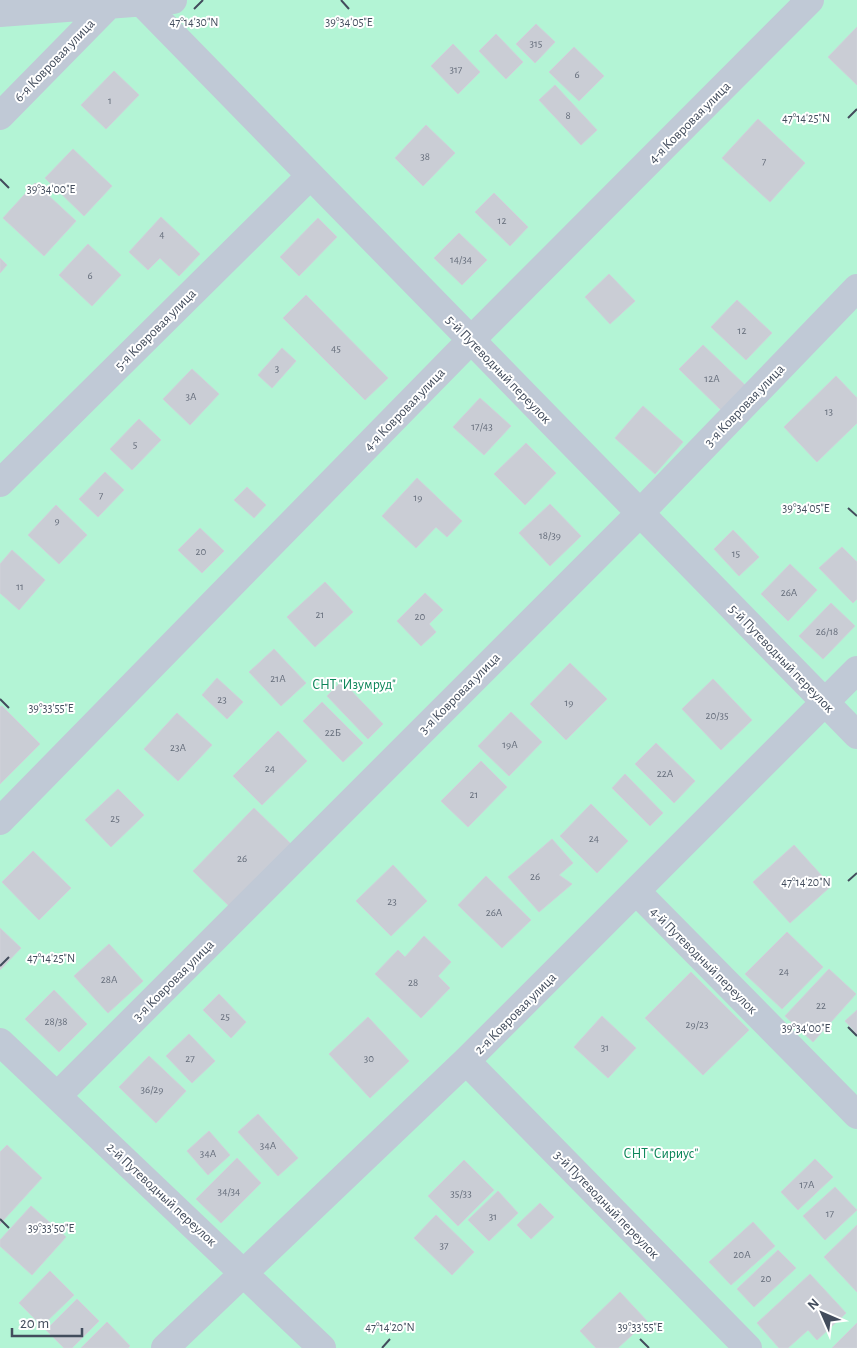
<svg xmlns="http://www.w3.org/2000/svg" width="857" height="1348" font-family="'Alegreya Sans',sans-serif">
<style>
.green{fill:#b3f4d5}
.building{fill:#cacdd5;stroke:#cfd1d9}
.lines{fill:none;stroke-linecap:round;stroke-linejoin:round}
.minor{stroke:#c0c9d6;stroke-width:28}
.ticks{fill:none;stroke:#424c5c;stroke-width:2}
.labels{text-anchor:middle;stroke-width:4;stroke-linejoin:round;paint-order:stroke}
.number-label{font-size:11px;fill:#646c7a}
.street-label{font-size:14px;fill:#424c5c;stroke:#fff}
.park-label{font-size:14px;fill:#0b8558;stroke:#fff}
.ticks-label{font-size:12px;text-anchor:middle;fill:#424c5c;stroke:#fff;stroke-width:4;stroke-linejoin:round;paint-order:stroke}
</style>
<rect width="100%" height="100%" fill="#efecec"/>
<!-- green -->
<path class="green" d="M57,0h800v1348h-857v-1343z"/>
<!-- building -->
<path class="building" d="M536,24l19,18 -20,21 -19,-19z
M857,27v58l-29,-28z
M496,34l27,28 -17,17 -27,-28z
M453,44l27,28 -22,22 -27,-28z
M574,47l30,29 -25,25 -30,-29z
M114,71l25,24 -33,34 -25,-24z
M555,85l42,45 -16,15 -42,-45z
M758,119l47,44 -35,39 -48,-44z
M426,125l29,28 -32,33 -28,-28z
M73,149l39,37 -28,30 -39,-38z
M35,183l41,38 -32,35 -41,-38z
M494,193l34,34 -18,19 -35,-34z
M161,217l39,37 -21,22 -19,-18 -12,12 -19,-18z
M318,218l19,19 -38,39 -19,-19z
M459,233l28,27 -25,25 -28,-27z
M88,244l33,31 -29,31 -33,-31z
M0,258l7,7 -7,8z
M609,274l26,27 -25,23 -25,-27z
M306,295l82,83 -23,22 -82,-82z
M737,300l35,33 -26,27 -35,-33z
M703,345l43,41 -24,25 -43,-42z
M282,348l14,13 -24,27 -14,-13z
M192,369l27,25 -29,31 -27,-26z
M836,376l21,22v25l-40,39 -33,-35z
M480,398l31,28 -27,29 -31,-28z
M643,406l40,36 -28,32 -40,-36z
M139,419l22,21 -29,30 -22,-21z
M526,443l30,30 -31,32 -31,-31z
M105,472l19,18 -26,27 -19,-18z
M417,478l45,43 -15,16 -11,-10 -20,21 -34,-32z
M247,487l19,18 -12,13 -20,-18z
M550,504l31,32 -31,30 -31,-33z
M56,505l31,30 -28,29 -31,-29z
M200,528l24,23 -22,22 -24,-23z
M733,530l26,27 -20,19 -25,-27z
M842,547l15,15v37l-4,4 -34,-35z
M12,550l33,30 -26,30 -19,-17v-29z
M790,564l27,26 -29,31 -27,-27z
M325,582l28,30 -38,35 -28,-30z
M425,593l18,17 -14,14 7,8 -15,14 -24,-25z
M831,603l24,23 -32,33 -24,-23z
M274,649l32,34 -25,23 -32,-34z
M570,663l37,36 -41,41 -36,-36z
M217,678l26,24 -16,17 -25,-24z
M713,679l39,41 -31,30 -39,-41z
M342,681l41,43 -15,15 -41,-43z
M322,702l41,41 -20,19 -40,-41z
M2,706l38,38 -40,40v-77z
M511,712l31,30 -33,34 -31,-30z
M177,713l35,32 -34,36 -34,-32z
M278,731l29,30 -45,44 -29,-29z
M656,743l39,38 -21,22 -39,-39z
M481,761l26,26 -39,40 -27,-26z
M625,774l38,39 -13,13 -38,-38z
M118,789l26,26 -33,32 -26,-27z
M591,804l37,37 -31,32 -37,-37z
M254,808l37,36 -61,63 -37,-36z
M552,839l21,24 -14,12 13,9 -33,28 -31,-35z
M794,845l37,41 -41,37 -37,-41z
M33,851l38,37 -32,32 -37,-38z
M393,865l34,36 -36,35 -35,-35z
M486,876l45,44 -29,28 -44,-43z
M0,928l21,20 -21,22z
M787,932l36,35 -41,42 -37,-35z
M424,936l27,26 -13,14 12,12 -29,30 -46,-44 23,-24 7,7z
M109,944l34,37 -35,32 -34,-37z
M829,969l27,25 -43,48 -28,-26z
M691,972l58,58 -46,45 -58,-57z
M54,990l33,34 -28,28 -34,-33z
M219,994l27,28 -15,16 -28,-28z
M857,1010v24l-12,-13z
M602,1016l34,32 -28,30 -34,-31z
M368,1017l41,44 -39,37 -41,-44z
M189,1034l26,27 -23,22 -26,-27z
M149,1056l37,35 -30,32 -37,-36z
M258,1114l40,44 -20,18 -40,-44z
M209,1131l21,24 -22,20 -21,-24z
M7,1145l35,33 -42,46v-72z
M237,1158l24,25 -40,40 -25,-24z
M815,1159l18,18 -35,33 -17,-18z
M464,1160l30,30 -36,36 -30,-30z
M835,1187l22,23 -32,30 -22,-24z
M498,1191l20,22 -29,28 -21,-21z
M540,1203l14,14 -23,22 -14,-14z
M31,1206l35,31 -34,38 -32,-29v-6z
M436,1215l38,37 -22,23 -38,-37z
M753,1222l22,24 -44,39 -22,-23z
M857,1225v67l-33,-35z
M778,1250l18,18 -42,39 -17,-18z
M50,1271l24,24 -32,31 -23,-23z
M810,1274l36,39 -29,27 -9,-10 -20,18h-9l-22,-25z
M620,1292l27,29 -29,27h-22l-16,-17z
M77,1299l22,22 -27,27h-8l-18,-18z
M107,1322l23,24 -2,2h-47z
M857,1323v25h-25z"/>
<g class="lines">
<!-- minor -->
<path class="minor" d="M141,2l716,733
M0,13l173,-13
M0,116l109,-111
M0,483l310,-307
M0,821l471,-481 339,-340
M636,891l221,224
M0,1042l322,306
M466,1061l282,287
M58,1095l582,-582 217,-225
M165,1348l301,-287 391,-391"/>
</g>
<!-- ticks -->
<path class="ticks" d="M341,0l8,9M194,9l9,-9M848,118l9,-9M0,179l9,9M848,508l9,8M0,699l9,9M848,881l9,-8M0,966l9,-9M848,1027l9,9M0,1219l9,9M640,1339l9,9M382,1348l8,-9"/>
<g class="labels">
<!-- number labels -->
<g class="number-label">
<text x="536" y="47">315</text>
<text x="456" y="73">317</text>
<text x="577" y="78">6</text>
<text x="110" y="104">1</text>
<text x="568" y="119">8</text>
<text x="425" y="160">38</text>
<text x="764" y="165">7</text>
<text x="502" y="224">12</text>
<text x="162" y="238">4</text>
<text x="461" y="263">14/34</text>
<text x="90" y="279">6</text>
<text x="742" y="334">12</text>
<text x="336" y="352">45</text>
<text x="277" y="372">3</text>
<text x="712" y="382">12А</text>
<text x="191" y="400">3А</text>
<text x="829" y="415">13</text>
<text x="482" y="430">17/43</text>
<text x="135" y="448">5</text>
<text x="101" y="499">7</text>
<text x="418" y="501">19</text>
<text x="57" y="524">9</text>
<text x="550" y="539">18/39</text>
<text x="201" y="555">20</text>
<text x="736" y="557">15</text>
<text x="20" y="590">11</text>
<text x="789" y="596">26А</text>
<text x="320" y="618">21</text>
<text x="420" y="620">20</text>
<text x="827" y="635">26/18</text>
<text x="278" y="682">21А</text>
<text x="222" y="703">23</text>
<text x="569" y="706">19</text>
<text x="717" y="719">20/35</text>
<text x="333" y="736">22Б</text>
<text x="510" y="748">19А</text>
<text x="178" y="751">23А</text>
<text x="270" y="772">24</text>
<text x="665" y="777">22А</text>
<text x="474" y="798">21</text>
<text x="115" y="822">25</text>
<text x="594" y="842">24</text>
<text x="242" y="862">26</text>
<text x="535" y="880">26</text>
<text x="392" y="905">23</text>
<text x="494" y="916">26А</text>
<text x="784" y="975">24</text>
<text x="109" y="983">28А</text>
<text x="413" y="986">28</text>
<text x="821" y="1009">22</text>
<text x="225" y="1020">25</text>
<text x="56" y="1025">28/38</text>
<text x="697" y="1028">29/23</text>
<text x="605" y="1051">31</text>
<text x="190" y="1062">27</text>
<text x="369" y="1062">30</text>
<text x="152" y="1093">36/29</text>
<text x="268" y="1149">34А</text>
<text x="208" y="1157">34А</text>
<text x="807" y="1188">17А</text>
<text x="229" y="1195">34/34</text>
<text x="461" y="1197">35/33</text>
<text x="830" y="1217">17</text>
<text x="493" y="1220">31</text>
<text x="444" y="1249">37</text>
<text x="742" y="1258">20А</text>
<text x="766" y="1282">20</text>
</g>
<!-- street labels -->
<g class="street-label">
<text transform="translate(54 60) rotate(-46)" y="5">6-я Ковровая улица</text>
<text transform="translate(689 122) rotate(-45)" y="5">4-я Ковровая улица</text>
<text transform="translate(155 329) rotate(-45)" y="5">5-я Ковровая улица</text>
<text transform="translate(499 369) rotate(46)" y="5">5-й Путеводный переулок</text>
<text transform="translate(744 405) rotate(-46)" y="5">3-я Ковровая улица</text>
<text transform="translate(404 409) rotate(-46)" y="5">4-я Ковровая улица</text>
<text transform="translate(782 658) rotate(46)" y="5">5-й Путеводный переулок</text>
<text transform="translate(459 693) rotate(-45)" y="5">3-я Ковровая улица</text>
<text transform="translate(704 960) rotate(45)" y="5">4-й Путеводный переулок</text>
<text transform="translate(173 980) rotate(-45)" y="5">3-я Ковровая улица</text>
<text transform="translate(515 1013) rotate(-45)" y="5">2-я Ковровая улица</text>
<text transform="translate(162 1194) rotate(43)" y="5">2-й Путеводный переулок</text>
<text transform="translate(607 1204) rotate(46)" y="5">3-й Путеводный переулок</text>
</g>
<!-- park labels -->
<g class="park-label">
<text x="354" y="689">СНТ "Изумруд"</text>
<text x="661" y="1158">СНТ "Сириус"</text>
</g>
</g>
<g class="ticks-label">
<text x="349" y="26">39°34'05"E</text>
<text x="194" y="26">47°14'30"N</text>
<text x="806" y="122">47°14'25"N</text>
<text x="51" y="193">39°34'00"E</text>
<text x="806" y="512">39°34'05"E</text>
<text x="51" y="712">39°33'55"E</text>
<text x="806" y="886">47°14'20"N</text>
<text x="51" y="962">47°14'25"N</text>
<text x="806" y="1032">39°34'00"E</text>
<text x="51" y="1232">39°33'50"E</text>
<text x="390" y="1331">47°14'20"N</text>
<text x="640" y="1331">39°33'55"E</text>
</g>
<!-- north arrow -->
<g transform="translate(822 1313) rotate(315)" stroke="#ffffff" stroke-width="4" paint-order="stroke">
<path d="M0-4L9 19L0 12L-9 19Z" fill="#424c5c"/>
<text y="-8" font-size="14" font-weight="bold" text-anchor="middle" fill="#424c5c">N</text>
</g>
<!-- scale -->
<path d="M12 1328v8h70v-8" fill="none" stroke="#424c5c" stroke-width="2.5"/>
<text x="20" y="1328" font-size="15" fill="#424c5c" stroke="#ffffff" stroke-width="4" paint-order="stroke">20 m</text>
</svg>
